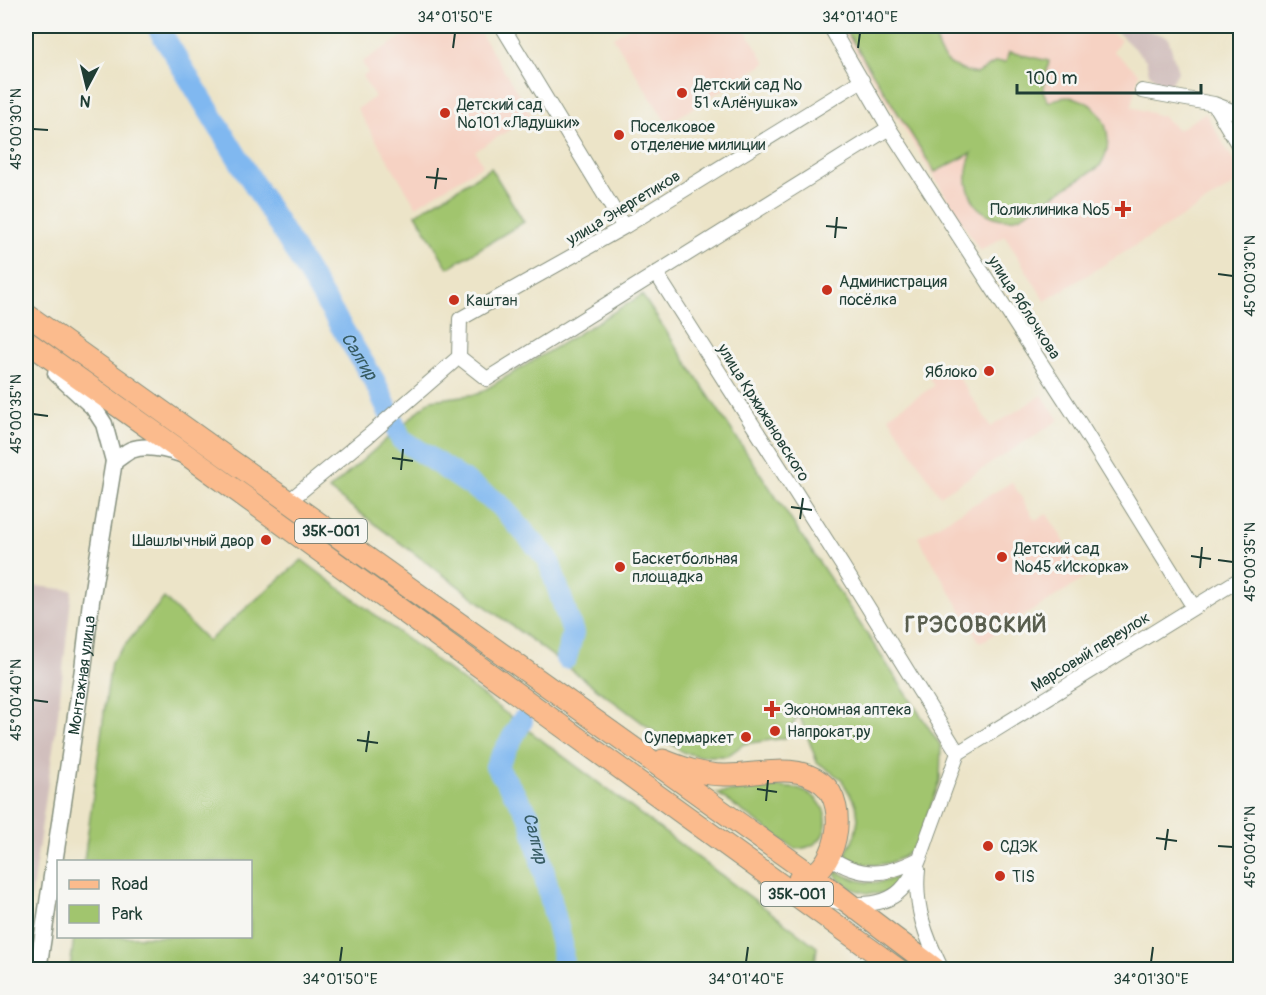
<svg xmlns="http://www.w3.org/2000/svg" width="1266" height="995" font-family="Pangolin,sans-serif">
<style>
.built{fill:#f6d2c3}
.industrial{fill:#d1bfbd}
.green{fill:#a1c56e;stroke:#608151;stroke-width:1.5}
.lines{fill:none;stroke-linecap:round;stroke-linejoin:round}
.river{stroke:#80b8f0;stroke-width:22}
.minor-casing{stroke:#86907e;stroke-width:16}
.tertiary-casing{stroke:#86907e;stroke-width:19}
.primary-casing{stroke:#86907e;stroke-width:23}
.minor{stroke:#fff;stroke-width:14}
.tertiary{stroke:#fff;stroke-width:16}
.primary{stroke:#fbbb8d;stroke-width:21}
.ticks{fill:none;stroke:#1f3d34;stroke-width:2}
.poi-dot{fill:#c8321e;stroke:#f6f6f2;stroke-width:2}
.labels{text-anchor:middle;stroke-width:6;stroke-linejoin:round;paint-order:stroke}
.shield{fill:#f6f6f2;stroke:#60746d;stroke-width:1.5}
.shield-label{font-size:15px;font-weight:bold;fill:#1f3d34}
.poi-label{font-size:16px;fill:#1f3d34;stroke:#f6f6f2;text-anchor:start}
.street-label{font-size:16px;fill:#1f3d34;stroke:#f6f6f2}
.water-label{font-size:18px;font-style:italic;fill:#375c63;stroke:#f6f6f2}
.district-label{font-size:22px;font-weight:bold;letter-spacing:1.5px;fill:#595e4e;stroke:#f6f6f2}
.neatline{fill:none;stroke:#1f3d34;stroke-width:2}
.ticks-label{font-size:15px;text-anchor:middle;fill:#1f3d34}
</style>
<rect width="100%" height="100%" fill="#f6f6f2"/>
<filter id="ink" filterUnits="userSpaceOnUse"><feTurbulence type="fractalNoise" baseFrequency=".0167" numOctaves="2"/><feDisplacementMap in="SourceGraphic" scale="12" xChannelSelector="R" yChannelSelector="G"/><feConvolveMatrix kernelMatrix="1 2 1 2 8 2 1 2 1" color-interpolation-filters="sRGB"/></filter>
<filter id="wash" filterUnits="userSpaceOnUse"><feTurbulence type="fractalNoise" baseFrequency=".008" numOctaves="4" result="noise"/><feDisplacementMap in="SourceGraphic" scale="24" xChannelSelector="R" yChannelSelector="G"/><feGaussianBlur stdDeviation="1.35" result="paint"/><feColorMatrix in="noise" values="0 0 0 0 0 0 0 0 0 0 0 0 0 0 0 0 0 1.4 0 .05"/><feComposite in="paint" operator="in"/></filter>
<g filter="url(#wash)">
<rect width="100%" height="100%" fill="#ece4c8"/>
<!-- built -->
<path class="built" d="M412,26h64l56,90 -57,35 8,14 -67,41 -59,-97 18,-12 -13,-21 6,-3 -6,-11 52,-33z
M631,26h112l23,37 -99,61 -54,-87z
M840,26h261l20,14 -8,11 26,22 -7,34 32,10 14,13 27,-17 35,58v10l-195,120 -40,-65 -25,15z
M950,364l41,63 51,-32 17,25 -119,76 -52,-80 46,-30 -5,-8z
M1012,482l23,38 12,-6 40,63 -107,66 -62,-106z"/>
<!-- industrial -->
<path class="industrial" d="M1111,26h30l3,3 24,8 10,35 -12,18 -17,-17 -3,-13z
M26,585l46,5 -15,132 -31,209z"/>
<!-- green -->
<path class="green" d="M843,26h81l12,3c1,5 0,13 2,19 5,16 24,23 38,26l20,-12h10l3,-10 40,9 -6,31 6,10c40,-20 76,29 50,65 -20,12 -40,25 -60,37 -7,5 -16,12 -24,14 -13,4 -35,-4 -41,-16 -10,-17 -9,-33 -2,-49l-37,19z
M491,168l33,54 -76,46 -32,-54z
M642,295l299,451 -1,35 -23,64 -14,12 -14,6 -15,2 -19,-2 -7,-4 -2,-6 9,-18 3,-16 -2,-15 -15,-25 -24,-17 -18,-48 -14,24 -41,6 -17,12h-28l-17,-4 -353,-262 102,-90 47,-6z
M302,560l515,387 -3,22h-744l4,-32 176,-1v-74l-166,-1 27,-199 53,-64 44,43z
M771,787c10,0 23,0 32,4 32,11 32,58 -8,58l-78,-56z
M837,871c15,9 32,14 49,10 7,-2 12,-6 19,-6l1,3c-5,4 -10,9 -15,12 -17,9 -47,0 -56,-16z"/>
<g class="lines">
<!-- river -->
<g class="river">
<path id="s1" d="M157,26l218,356 26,57 98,65 49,55 25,74 -7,25"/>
<path id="s2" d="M522,721l-26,45 34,51 32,127 1,26"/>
</g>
</g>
</g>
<g filter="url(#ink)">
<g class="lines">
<defs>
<path id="minor" d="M502,26l122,201
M830,26l59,102 190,294 114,184
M1142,91l72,13 26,10
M1214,104l26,44
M656,273l186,292 116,188
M459,357l28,22 402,-251
M459,357l1,-38 164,-92 238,-147
M289,501l79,-65 91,-79
M958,753l282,-174
M828,856c32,23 58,20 91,3
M918,870c-4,37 8,67 24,100
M800,888c25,15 77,26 101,2 16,-16 22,-42 30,-63 9,-24 18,-49 27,-74"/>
<g id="tertiary">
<path d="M114,461c6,-3 12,-9 17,-11 16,-6 35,-1 50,4"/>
<path id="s3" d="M38,970l45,-301 8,-68 23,-140 -10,-37 -11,-17 -37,-34"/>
</g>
<path id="primary" d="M26,314l787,562 124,94
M26,341l165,117 708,512
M663,760c20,8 40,15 61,15 33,1 70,-14 98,8 29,22 14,94 -23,96"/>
</defs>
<!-- minor casing -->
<use href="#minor" class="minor-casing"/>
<!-- tertiary casing -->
<use href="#tertiary" class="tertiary-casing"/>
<!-- primary casing -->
<use href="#primary" class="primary-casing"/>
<!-- minor -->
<use href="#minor" class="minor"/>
<!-- tertiary -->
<use href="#tertiary" class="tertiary"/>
<!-- primary -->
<use href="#primary" class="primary"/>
</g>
</g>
<!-- ticks -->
<path class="ticks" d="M453,48l2,-15M858,48l2,-15M33,129l15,1M426,177l21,2M435,189l3,-21M826,226l21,2M835,238l2,-21M1218,274l15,2M33,414l15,2M392,458l21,3M401,470l2,-21M791,507l21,3M800,519l3,-21M1191,556l20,3M1218,560l15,2M1200,568l2,-21M33,700l15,2M357,740l21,3M366,752l3,-21M757,789l20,3M766,801l2,-21M1156,838l21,3M1218,846l15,1M1165,850l3,-21M340,962l2,-15M746,962l2,-15M1151,962l2,-15"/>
<!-- markers -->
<g class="poi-dot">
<circle cx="682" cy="93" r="6"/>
<circle cx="445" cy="113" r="6"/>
<circle cx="619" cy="135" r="6"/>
<path d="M1120 200h6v6h6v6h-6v6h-6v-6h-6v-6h6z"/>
<circle cx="827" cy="290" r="6"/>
<circle cx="454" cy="300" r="6"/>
<circle cx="989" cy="371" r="6"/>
<circle cx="266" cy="540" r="6"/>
<circle cx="1002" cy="557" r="6"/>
<circle cx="620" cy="567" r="6"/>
<path d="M769 700h6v6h6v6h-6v6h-6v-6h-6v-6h6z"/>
<circle cx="775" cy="731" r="6"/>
<circle cx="746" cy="737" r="6"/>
<circle cx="988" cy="846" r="6"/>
<circle cx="1000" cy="876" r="6"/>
</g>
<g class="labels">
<!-- shield labels -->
<g class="shield">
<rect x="295" y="519" width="72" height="24" rx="4.5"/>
<rect x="761" y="882" width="72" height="24" rx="4.5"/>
</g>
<g class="shield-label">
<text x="331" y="536">35К-001</text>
<text x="797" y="899">35К-001</text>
</g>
<!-- poi labels -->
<g class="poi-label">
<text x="694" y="90">Детский сад №<tspan x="694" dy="18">51 «Алёнушка»</tspan></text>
<text x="457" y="110">Детский сад<tspan x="457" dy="18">№101 «Ладушки»</tspan></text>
<text x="631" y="132">Поселковое<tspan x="631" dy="18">отделение милиции</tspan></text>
<text x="1110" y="215" text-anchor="end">Поликлиника №5</text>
<text x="839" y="287">Администрация<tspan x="839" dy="18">посёлка</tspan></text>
<text x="466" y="306">Каштан</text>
<text x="977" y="377" text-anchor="end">Яблоко</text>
<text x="254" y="546" text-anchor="end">Шашлычный двор</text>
<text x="1014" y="554">Детский сад<tspan x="1014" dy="18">№45 «Искорка»</tspan></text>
<text x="632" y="564">Баскетбольная<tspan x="632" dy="18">площадка</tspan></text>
<text x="784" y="715">Экономная аптека</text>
<text x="787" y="737">Напрокат.ру</text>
<text x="734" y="743" text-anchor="end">Супермаркет</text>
<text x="1000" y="852">СДЭК</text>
<text x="1012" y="882">TIS</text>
</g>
<!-- street labels -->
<g class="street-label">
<text transform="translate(623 207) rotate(-31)" y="6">улица Энергетиков</text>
<text transform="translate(1025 307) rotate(57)" y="6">улица Яблочкова</text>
<text transform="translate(764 412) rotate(58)" y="6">улица Кржижановского</text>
<text transform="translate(1090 651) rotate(-32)" y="6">Марсовый переулок</text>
<text dy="6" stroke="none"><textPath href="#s3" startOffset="298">Монтажная улица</textPath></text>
</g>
<!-- water labels -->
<g class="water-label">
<text dy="6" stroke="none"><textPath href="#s1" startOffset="387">Салгир</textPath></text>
<text dy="6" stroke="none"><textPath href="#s2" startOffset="135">Салгир</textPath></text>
</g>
<!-- district labels -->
<g class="district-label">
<text x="976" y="632">ГРЭСОВСКИЙ</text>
</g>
</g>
<!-- margin -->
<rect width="1266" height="995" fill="none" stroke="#f6f6f2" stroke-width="66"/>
<!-- legend -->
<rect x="57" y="860" width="195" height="78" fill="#f6f6f2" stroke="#a0aca6" stroke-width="1.5"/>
<rect x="69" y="880" width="30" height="9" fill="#fbbb8d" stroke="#a0aca6" stroke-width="1.5"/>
<text x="111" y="890" font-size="18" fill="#1f3d34">Road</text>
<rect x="69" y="905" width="30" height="18" fill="#a1c56e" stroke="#a0aca6" stroke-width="1.5"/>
<text x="111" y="920" font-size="18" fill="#1f3d34">Park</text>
<!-- north arrow -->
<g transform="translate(87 87) rotate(187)" stroke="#f6f6f2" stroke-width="4.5" paint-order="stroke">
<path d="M0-4.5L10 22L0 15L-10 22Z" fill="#1f3d34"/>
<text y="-9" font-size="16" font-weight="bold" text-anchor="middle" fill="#1f3d34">N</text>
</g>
<!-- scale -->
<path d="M1017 84v9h184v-9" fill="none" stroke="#1f3d34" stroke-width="3"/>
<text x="1026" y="84" font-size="18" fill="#1f3d34" stroke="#f6f6f2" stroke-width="4.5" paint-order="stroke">100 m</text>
<rect x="33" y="33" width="1200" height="929" class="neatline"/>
<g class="ticks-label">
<text x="455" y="22">34°01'50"E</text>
<text x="860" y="22">34°01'40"E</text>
<text transform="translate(16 129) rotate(-90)" y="5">45°00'30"N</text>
<text transform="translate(1250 276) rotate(-90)" y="5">45°00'30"N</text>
<text transform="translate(16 414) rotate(-90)" y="5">45°00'35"N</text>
<text transform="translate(1250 562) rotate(-90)" y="5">45°00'35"N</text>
<text transform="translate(16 700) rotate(-90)" y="5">45°00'40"N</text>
<text transform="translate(1250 847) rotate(-90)" y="5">45°00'40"N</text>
<text x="340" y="984">34°01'50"E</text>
<text x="746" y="984">34°01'40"E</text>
<text x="1151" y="984">34°01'30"E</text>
</g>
</svg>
